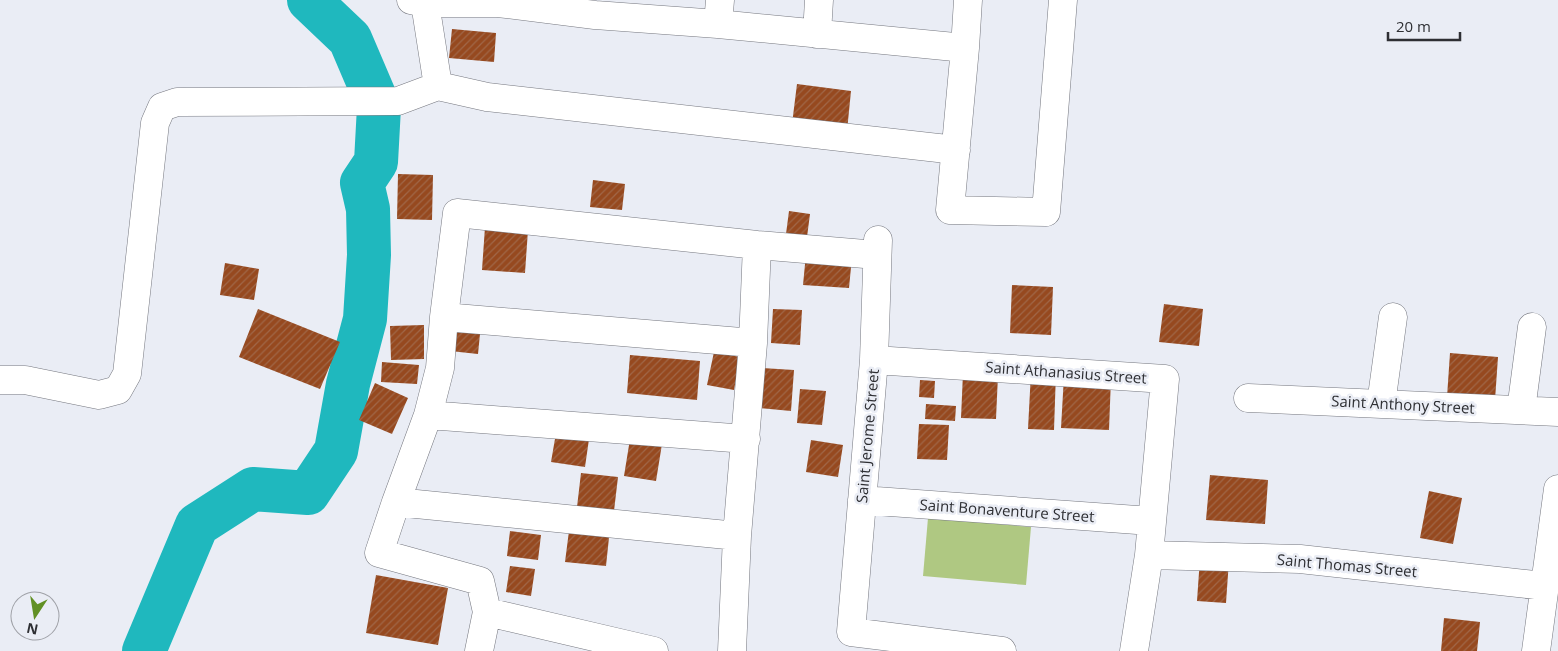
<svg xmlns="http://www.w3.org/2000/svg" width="1558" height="651" font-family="'Open Sans',sans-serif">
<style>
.grass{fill:#afc882}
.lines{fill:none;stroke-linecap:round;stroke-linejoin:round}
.river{stroke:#1fb8be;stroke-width:44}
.building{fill:url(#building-hatch)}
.minor-casing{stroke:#75777f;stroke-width:29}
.minor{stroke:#fff;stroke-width:28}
.labels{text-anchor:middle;stroke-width:5;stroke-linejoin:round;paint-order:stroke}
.street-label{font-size:15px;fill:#2e2f33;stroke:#eaedf5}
</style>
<defs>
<pattern id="building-hatch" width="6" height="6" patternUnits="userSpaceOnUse" patternTransform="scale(1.25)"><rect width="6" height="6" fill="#96491f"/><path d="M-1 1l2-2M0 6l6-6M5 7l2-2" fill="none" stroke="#a06748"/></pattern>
</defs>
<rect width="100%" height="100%" fill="#eaedf5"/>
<!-- grass -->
<path class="grass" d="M928,518l103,9 -5,58 -103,-9z"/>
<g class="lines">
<!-- river -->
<path class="river" d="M144,651l53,-126 56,-36 55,4 28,-42 12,-67 17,-65 4,-64 -1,-46 -6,-26 14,-21 3,-55 -29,-68 -41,-39"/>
</g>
<!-- building -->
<path class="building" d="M452,29l44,4 -2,29 -45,-4z
M797,84l54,7 -4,40 -55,-7z
M398,174l35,1 -1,45 -35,-1z
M593,180l32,4 -3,26 -32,-3z
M789,211l21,3 -3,23 -21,-3z
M485,227l43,3 -3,43 -43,-3z
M806,254l46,3 -3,31 -46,-3z
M225,263l34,6 -5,31 -34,-5z
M1012,285l41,2 -2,48 -41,-2z
M1164,304l39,5 -4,37 -40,-4z
M258,309l82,33 -20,47 -81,-32z
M773,309l29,1 -2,35 -29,-2z
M454,321l27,3 -3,30 -28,-3z
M424,325v34l-33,1 -1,-34z
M714,352l26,5 -6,33 -27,-5z
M1450,353l48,4 -3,43 -48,-3z
M630,355l70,6 -3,39 -70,-7z
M382,362l37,3 -2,19 -36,-2z
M762,368l32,2 -3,41 -32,-3z
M1031,372h25l-2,58 -26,-1z
M963,373l35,2 -2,44 -35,-1z
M1064,376l47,2 -2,52 -48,-2z
M920,380l15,1 -1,17 -15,-1z
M375,383l33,15 -16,36 -33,-14z
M800,389l26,2 -4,34 -25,-2z
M926,404l30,2 -1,15 -30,-2z
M919,424l30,1 -2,35 -30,-1z
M556,433l33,6 -4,28 -34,-5z
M630,439l32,5 -6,37 -32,-5z
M811,440l32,5 -5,32 -32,-5z
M581,473l37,4 -4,34 -37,-4z
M1210,475l58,5 -3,44 -59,-4z
M1429,491l33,7 -9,46 -33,-6z
M570,523l40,5 -4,38 -41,-4z
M510,531l31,4 -3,25 -31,-4z
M1200,558l29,2 -3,43 -29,-2z
M510,566l25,3 -4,27 -25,-4z
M376,575l72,13 -10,57 -72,-12z
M1444,618l36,4 -3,29h-36z"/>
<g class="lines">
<defs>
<path id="minor" d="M411,0l14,3h73l97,12 123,9 247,24
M968,0l-3,48 -15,162 96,2 17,-212
M425,3l13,83
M718,24l2,-24
M817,34l2,-34
M878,240l-4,120 -23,272 151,19
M444,317l309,26
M874,360l291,19 -16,176 -15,96
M0,380h25l74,15 19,-5 9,-16 28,-251 7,-16 15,-5 221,-1 40,-15 49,11 469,53
M1248,398l310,14
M1381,404l12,-87
M1521,410l11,-83
M428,415l318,24
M862,500l289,21
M396,502l341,34
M1149,555l151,4 244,27
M487,612l167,39
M479,651l8,-39 -7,-31 -101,-28 17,-51 32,-87 12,-47 4,-51 13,-104 300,32 120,10
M732,651l5,-115 16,-193 4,-98
M1536,651l22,-162"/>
</defs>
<!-- minor casing -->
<use href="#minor" class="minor-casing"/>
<!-- minor -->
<use href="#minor" class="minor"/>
</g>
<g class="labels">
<!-- street labels -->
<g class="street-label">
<text transform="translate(1066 373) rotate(4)" y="5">Saint Athanasius Street</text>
<text transform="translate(1403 405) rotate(3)" y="5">Saint Anthony Street</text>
<text transform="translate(868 436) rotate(-85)" y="5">Saint Jerome Street</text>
<text transform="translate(1007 511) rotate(4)" y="5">Saint Bonaventure Street</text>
<text transform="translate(1347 566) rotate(5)" y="5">Saint Thomas Street</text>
</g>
</g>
<!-- north arrow -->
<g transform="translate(35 616) rotate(192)"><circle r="24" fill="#eaedf5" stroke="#9fa1a7"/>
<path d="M0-4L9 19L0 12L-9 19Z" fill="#619024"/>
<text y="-8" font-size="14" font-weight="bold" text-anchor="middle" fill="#2e2f33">N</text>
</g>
<!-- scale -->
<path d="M1388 32v8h72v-8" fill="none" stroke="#2e2f33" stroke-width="2.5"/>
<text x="1396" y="32" font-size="15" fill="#2e2f33" stroke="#eaedf5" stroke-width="4" paint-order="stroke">20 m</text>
</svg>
